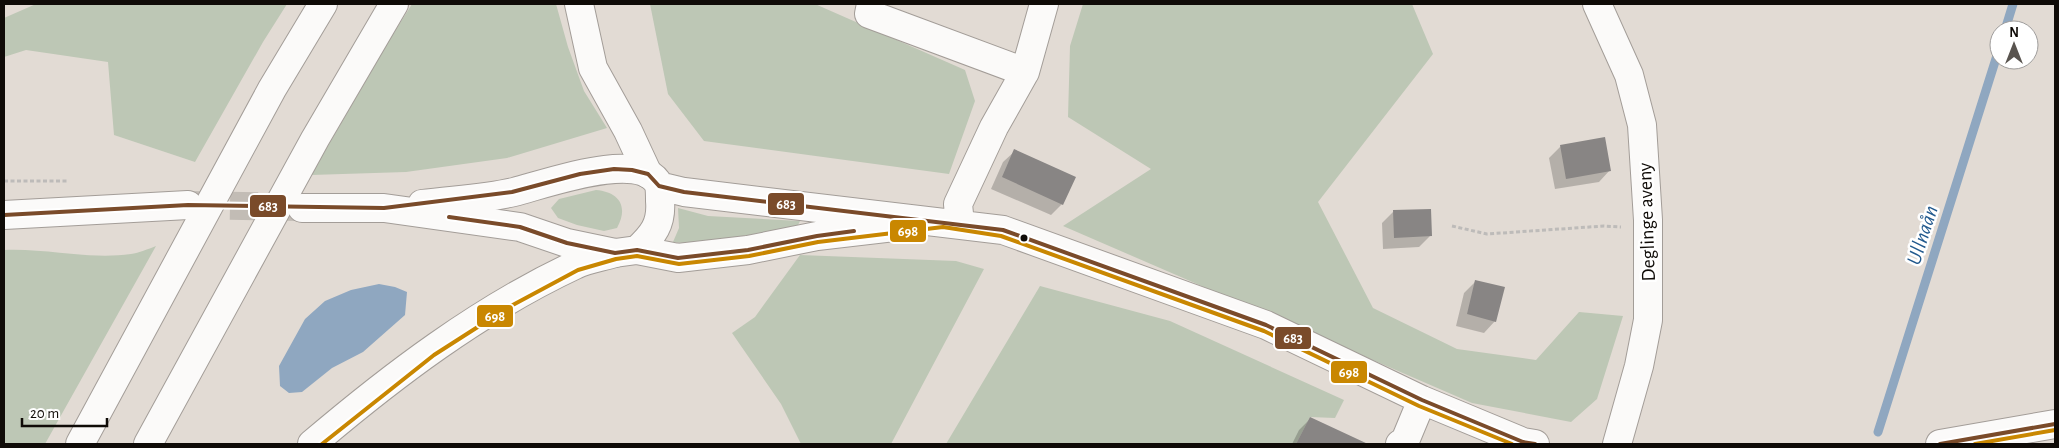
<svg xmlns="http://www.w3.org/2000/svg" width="2059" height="448" font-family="'Alegreya Sans',sans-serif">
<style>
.green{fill:#bdc7b5}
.water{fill:#8fa7c0}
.shadow{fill:#0003}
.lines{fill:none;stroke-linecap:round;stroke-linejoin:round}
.stream{stroke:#8fa7c0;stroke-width:9}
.building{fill:#888584}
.minor-tunnel{stroke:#c2bcb5;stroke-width:28;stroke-dasharray:28 14;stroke-linecap:butt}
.minor-casing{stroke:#a39d98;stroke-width:30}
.highway-casing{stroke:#a39d98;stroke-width:30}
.path{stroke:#bdbbb9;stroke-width:3;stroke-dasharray:4 2.5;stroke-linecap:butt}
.minor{stroke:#fbfaf9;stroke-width:28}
.highway{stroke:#fbfaf9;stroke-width:28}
.bus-1-casing{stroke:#fff;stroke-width:8}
.bus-2-casing{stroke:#fff;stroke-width:8}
.bus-1{stroke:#7a4b2a;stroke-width:4}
.bus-2{stroke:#c98701;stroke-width:4}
.bus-dot{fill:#0f0b07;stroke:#fff;stroke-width:2}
.labels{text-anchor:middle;stroke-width:5;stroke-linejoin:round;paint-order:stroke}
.street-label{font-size:20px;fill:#0f0b07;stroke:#fff}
.water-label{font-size:21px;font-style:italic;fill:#22598d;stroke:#fff}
.line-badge{stroke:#fff;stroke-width:2}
.badge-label{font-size:14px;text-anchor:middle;font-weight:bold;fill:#fff}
</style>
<rect width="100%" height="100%" fill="#e2dbd4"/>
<!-- green -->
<path class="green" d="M36,4h251l-24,38 -68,120 -81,-27 -6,-73 -82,-12 -22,7v-39z
M412,4h144l12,43 16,44 23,37 -100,30 -101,14 -95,3 79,-136z
M650,4h165l150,66 10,31 -26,73 -245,-33 -36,-47z
M1083,4h329l21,50 -115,148 55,106 84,41 79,11 43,-48 44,4 -26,83 -26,23 -99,-19 -409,-177 88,-57 -83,-52 2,-71z
M596,190c23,2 33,16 21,38l-13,3 -27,-6 -19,-7 -7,-10 8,-9z
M678,208l30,8 92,5 -3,6 -103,17 -21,-2 6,-14z
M156,246l-111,198h-41v-194c42,-2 85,10 127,4 8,-1 17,-5 25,-8z
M800,255l156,6 28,8 -93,175h-90l-20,-40 -49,-71 23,-16z
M1040,286l130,35 174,79 -9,18 -25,-1 -14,27h-350z"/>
<!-- water -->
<path class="water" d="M379,284l16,3 12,5 -2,23 -42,37 -31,16 -30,24 -13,1 -9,-7 -1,-20 26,-47 20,-18 26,-11z"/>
<!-- shadow -->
<path class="shadow" d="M1561,146l49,24 -11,12 -44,7 -6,-31z
M1015,151l47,53 -11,11 -60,-26 12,-27z
M1393,212l37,24 -11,11 -36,2 -1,-26z
M1476,281l19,40 -11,12 -28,-7 8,-33z
M1310,419l27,12 -7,13h-38l7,-14z"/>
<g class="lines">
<!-- stream -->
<path class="stream" d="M2005,30l8,-26
M1878,432l121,-383"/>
</g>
<!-- building -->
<path class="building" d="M1605,137l6,34 -45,8 -6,-34z
M1014,149l62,28 -13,28 -61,-28z
M1431,209l1,27 -38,2 -1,-28z
M1475,280l30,7 -9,35 -29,-8z
M1310,417l58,27h-72z"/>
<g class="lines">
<!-- minor-tunnel -->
<path class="minor-tunnel" d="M188,205l111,2"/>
<defs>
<path id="minor" d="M871,4l-2,10 156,58
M1597,4l32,71 13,50 6,95v100l-9,46 -22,78
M659,186l25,6 319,38 263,95 156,75 101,42 12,2
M422,204c30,-4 62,-5 92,-12 29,-7 127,-44 145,-7 1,4 1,11 1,16 2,23 -7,34 -23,49
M302,208h82l136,19 47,16 48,10 22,-3 41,8 70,-8 69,-14 77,-9
M4,215l184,-10
M960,224l-2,-20 36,-77 31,-55 19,-68
M1400,444l5,-3 17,-41
M1940,444l115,-20"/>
<path id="highway" d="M579,4l14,64 35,63 20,43
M80,444l192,-355 51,-85
M148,444l167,-305 79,-135
M312,444c80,-68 167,-134 263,-179 12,-6 27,-8 40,-12"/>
</defs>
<!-- minor casing -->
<use href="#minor" class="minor-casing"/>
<!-- highway casing -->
<use href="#highway" class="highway-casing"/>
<!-- path -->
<path class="path" d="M4,181h64
M1452,226l35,8 117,-8 17,1"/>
<!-- minor -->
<use href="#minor" class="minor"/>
<!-- highway -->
<use href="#highway" class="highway"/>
<defs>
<path id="bus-1" d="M4,215l184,-10 196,3 128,-16 68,-18 34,-5 18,1 16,4 11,12 25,6 319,38 263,95 156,75 101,42 12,2
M449,217l71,10 47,16 48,10 22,-3 41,8 70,-8 69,-14 37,-5
M1940,444l115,-20"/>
<path id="bus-2" d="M322,444l112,-89 75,-48 69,-37 38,-11 21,-3 42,8 70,-8 69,-14 125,-15 58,9 263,95 155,75 93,38
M1975,444l80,-14"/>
</defs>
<!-- bus-1 casing -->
<use href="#bus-1" class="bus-1-casing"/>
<!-- bus-2 casing -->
<use href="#bus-2" class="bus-2-casing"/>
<!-- bus-1 -->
<use href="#bus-1" class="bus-1"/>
<!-- bus-2 -->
<use href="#bus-2" class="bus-2"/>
</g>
<!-- markers -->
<circle class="bus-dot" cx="1024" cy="238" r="4.5"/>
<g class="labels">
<!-- street labels -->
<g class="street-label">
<text transform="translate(1646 222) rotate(-92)" y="7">Deglinge aveny</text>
</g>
<!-- water labels -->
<g class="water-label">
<text transform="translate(1922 235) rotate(-72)" y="7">Ullnaån</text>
</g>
</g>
<g class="line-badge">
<rect x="767" y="192" width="38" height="24" rx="5" fill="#7a4b2a"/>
<rect x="249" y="194" width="38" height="24" rx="5" fill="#7a4b2a"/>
<rect x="889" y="219" width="38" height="24" rx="5" fill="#c98701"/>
<rect x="476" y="304" width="38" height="24" rx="5" fill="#c98701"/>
<rect x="1274" y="326" width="38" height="24" rx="5" fill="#7a4b2a"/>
<rect x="1330" y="360" width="38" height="24" rx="5" fill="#c98701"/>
</g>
<g class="badge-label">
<text x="786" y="209">683</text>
<text x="268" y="211">683</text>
<text x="908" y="236">698</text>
<text x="495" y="321">698</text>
<text x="1293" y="343">683</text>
<text x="1349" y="377">698</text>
</g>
<!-- border -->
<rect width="2059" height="448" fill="none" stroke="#0f0b07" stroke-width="10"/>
<!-- north arrow -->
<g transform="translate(2014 45)"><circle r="24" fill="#ffffff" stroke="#9f9d9c"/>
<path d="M0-4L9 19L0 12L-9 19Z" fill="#59544f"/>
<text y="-8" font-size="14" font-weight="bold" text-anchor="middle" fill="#0f0b07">N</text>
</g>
<!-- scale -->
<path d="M22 418v8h85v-8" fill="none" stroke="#0f0b07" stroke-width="2.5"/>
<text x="30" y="418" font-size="15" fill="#0f0b07" stroke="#ffffff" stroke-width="4" paint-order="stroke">20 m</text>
</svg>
